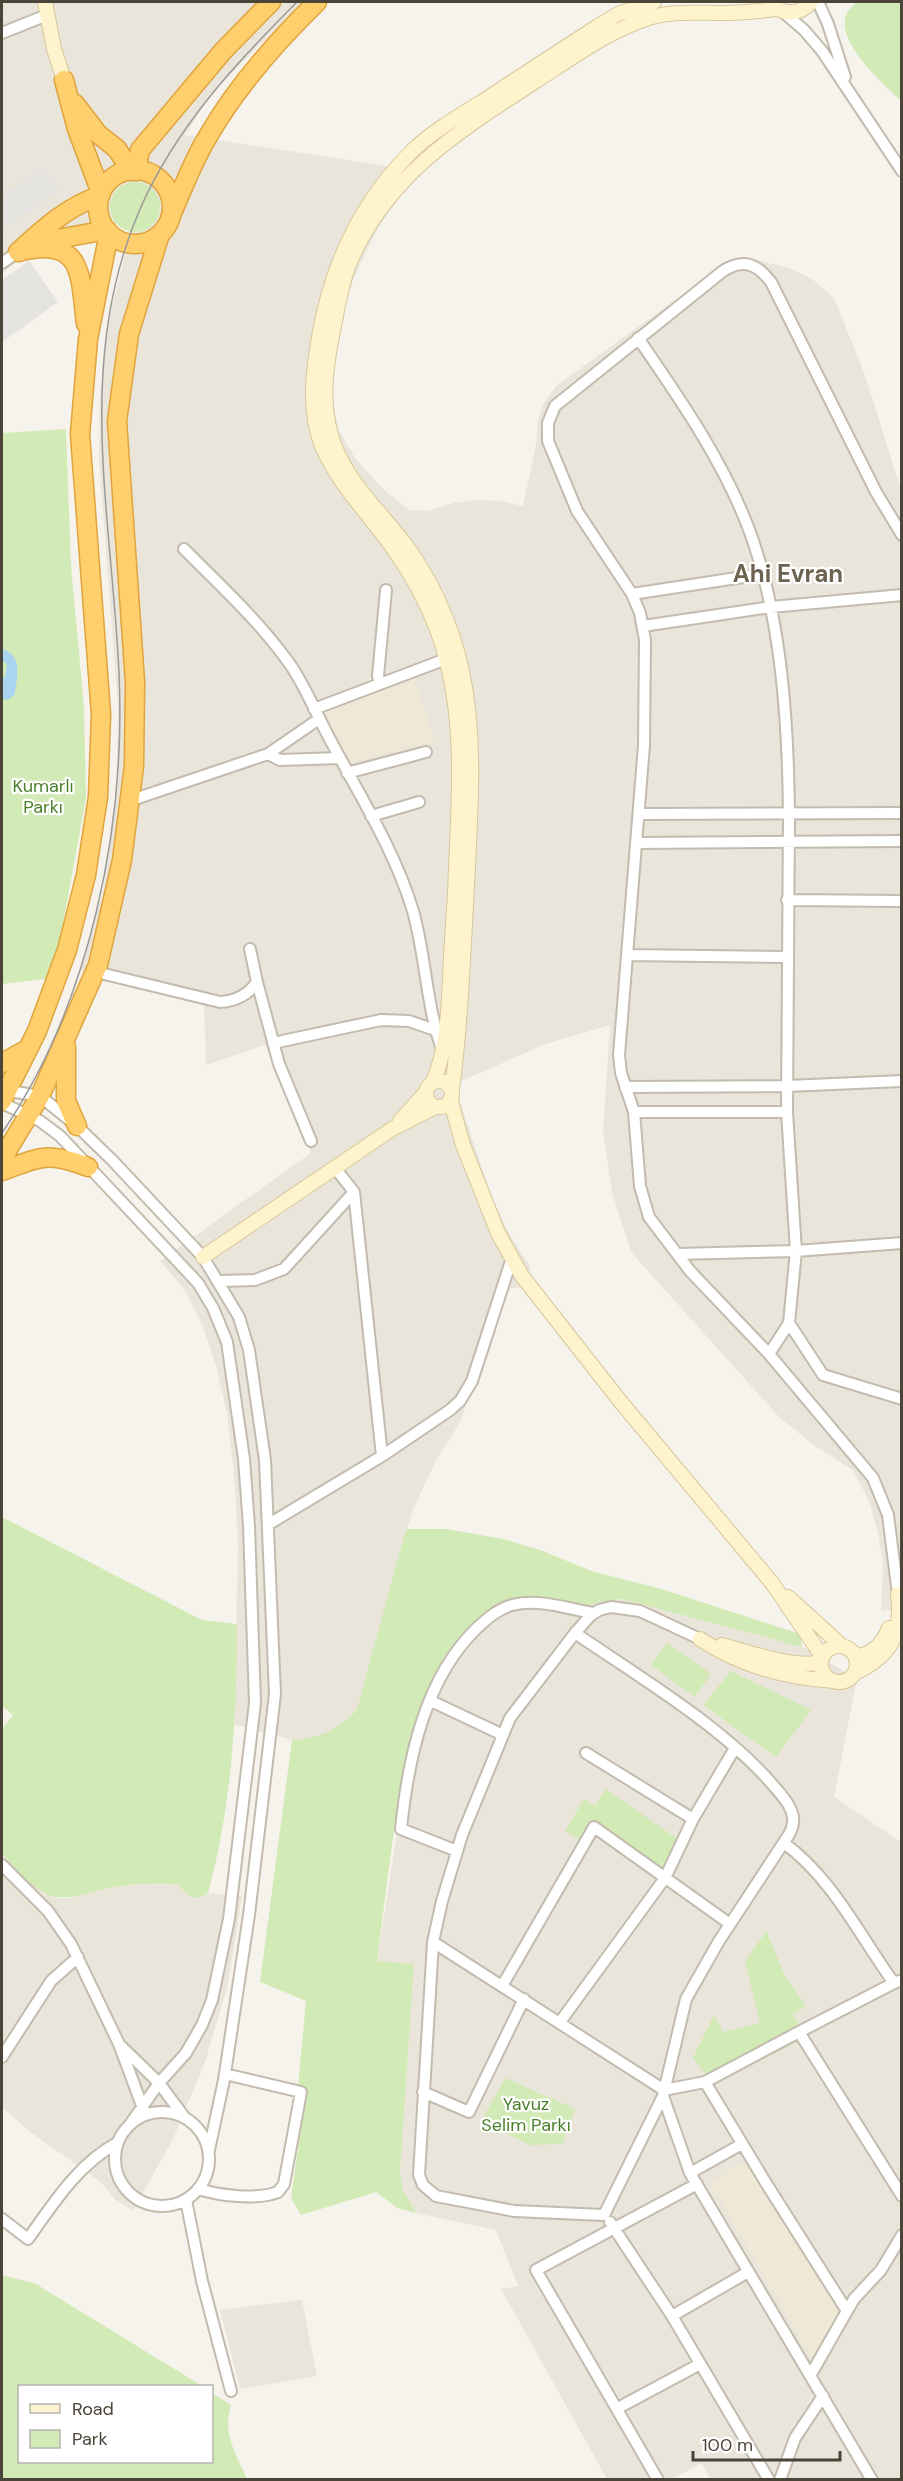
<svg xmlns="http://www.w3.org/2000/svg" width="903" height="2481" font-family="'DM Sans',sans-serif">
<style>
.residential{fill:#eae5da}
.education{fill:#efe8d6}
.green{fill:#d2eab5}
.parking{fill:#e5e3e0}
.water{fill:#a9d4f2}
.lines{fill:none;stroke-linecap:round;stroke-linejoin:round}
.street-casing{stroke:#c2bbae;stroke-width:14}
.secondary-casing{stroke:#d6c79b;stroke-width:16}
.highway-casing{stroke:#e0a43c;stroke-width:21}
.street{stroke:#fff;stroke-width:10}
.secondary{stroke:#fff3cd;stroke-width:14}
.highway{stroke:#ffcf6e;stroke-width:18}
.tram{stroke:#9a9a9a;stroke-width:1.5}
.labels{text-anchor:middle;stroke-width:4.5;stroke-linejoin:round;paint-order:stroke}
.park-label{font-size:18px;fill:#4a7f2a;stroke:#fff}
.district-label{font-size:24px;font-weight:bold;fill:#6e6250;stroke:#fff}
</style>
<rect width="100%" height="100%" fill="#f6f3ec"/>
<!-- residential -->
<path class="residential" d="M2,2h300l-91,92 -26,41 234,36 -40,55 -25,51 -11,34 -7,38 -4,52 7,30 16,27 29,32 26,20 18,1 26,-8 22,-3 24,1 23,5 13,-61 2,-25 6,-17 12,-17 176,-127 24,1 34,8 21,10 23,20 31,77 36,115v1119l-20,2 2,-47 -5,-31 -9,-32 -16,-31 -38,-24 -35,-28 -149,-166 -19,-60 -9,-60 7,-107 -64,19 -92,40 38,114 19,39 20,31 -11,20h-9l-8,5 -42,128 -25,39 -24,52 -55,197 -21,19 -16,8 -19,4h-9l-58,-16 4,-181 -4,-70 -7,-60 -11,-47 -14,-42 -18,-35 -24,-28 151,-108 -46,-108 -59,20 -2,-60 -123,-34 23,-84 12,-95 2,-85 -19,-248 1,-62 7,-69 28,-114 -52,12 -42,18 -39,29z
M622,1599l181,48 54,32 -23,118 67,45v637h-191l-8,-16 -30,16h-65l-106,-190 17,-3 -22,-56 -80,-17 -13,-23 -3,-19 14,-207 -37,-2 32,-209 17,-60 21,-38 29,-30 48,-20 53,6 18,-8z
M2,1854l38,37 19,7h12l45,-12 33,-2 32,1 6,10 9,3 12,-5 34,3 -14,88 -22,75 -32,78 -41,74 -18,-12 -13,-16 -73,-52 -27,-24z
M302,2300l15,76 -77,13 -20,-79z"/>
<!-- education -->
<path class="education" d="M414,678l21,63 -89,22 -21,-53z
M745,2162l45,67 53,89 -14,38 -9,8 -5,-1 -105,-181z"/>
<!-- green -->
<path class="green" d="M858,2h43v99c-19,-19 -84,-74 -43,-99z
M110 207a25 25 0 1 1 50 0a25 25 0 1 1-50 0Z
M66,429l5,137 13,141 2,91 -33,180 -51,6v-551z
M2,1517l200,103 35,4c0,90 -5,181 -29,269 -11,8 -22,5 -28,-8 -22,-2 -43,-2 -65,2 -22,3 -46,17 -68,7 -17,-7 -32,-27 -45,-40v-125l11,-14 -11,-9z
M406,1529h40l57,10 37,11 54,22 67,17 139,45 2,13 -180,-48 -27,4 -26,14 -19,-14c-12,1 -25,2 -36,4 -9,2 -51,30 -58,37 -54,51 -68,242 -79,317l37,3 -14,208 3,18 13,23 -19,-5 -21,-16 -75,23 -10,-17 14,-98v-10l-7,-4 8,-85 -46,-19 32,-242c27,-1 47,-11 65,-31z
M667,1643l44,31 -16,23 -44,-32z
M731,1671l80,39 -35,47 -73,-52z
M605,1789l83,57 -15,28 -76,-52 -54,99 -7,-4 43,-78 -14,-8 19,-32 11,7z
M766,1931l19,45 21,30 -13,8 14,23 -93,47 -21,-26 21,-43 9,17 37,-9 -15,-61z
M505,2078l70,31 -13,35 -32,1 -49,-23z
M2,2275l34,9 166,102h-182v76h192v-69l19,12c-9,28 5,49 16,74h-245z"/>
<!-- parking -->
<path class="parking" d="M43,166l17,24 -58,41v-35z
M29,261l29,41 -56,40v-62z"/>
<!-- water -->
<path class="water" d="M2,649c21,6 15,27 13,45l-7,6 -6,-1v-20l3,-2 2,-13 -5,-3z"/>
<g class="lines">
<defs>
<path id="street" d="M818,2l10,22 17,53
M783,12l21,18 18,21 80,120
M2,33l45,-18
M2,263l16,-11
M638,338c42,61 88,127 113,197 31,87 37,188 38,279l-2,298 9,139 -7,72 -20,31
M184,549c36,36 75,72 105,114 15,20 30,57 43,80 29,55 63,108 81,168 13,46 13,94 29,138
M632,594l131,-20
M643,626l128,-19 131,-12
M380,684l-2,-8 8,-86
M314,709l132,-50
M268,754l51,-35
M347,773l79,-21
M129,801l139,-47 12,6 59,-2
M639,814l263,-1
M371,816l48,-14
M637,843l265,-2
M787,900l115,1
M627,955l159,2
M96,972l124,30c16,-1 28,-7 37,-20l-7,-33
M257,982l22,82 32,77
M273,1043l108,-23 28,1 26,9
M625,1087l162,-1 115,-5
M3,1090l37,6 37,30 35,34 91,97 36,60 10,33 16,110 10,234 -26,221 -25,165 -15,70
M2,1103l38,18 20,15 138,147 15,25 14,34 17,117 5,67 6,177 -26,216 -17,81 -10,25 -16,28 -27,30 -28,40
M634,1112h153
M335,1168l19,24 28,264
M677,1254l119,-3 106,-8
M220,1281l35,-1 29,-11 70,-77
M789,1323l34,52 79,24
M269,1524l113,-68 68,-46 10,-9 12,-20 40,-123
M898,1594l-10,-79 -15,-37 -104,-124 -79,-83 -41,-54 -9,-31 -6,-74 -13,-39 -2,-18 25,-310 1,-105 -5,-27 -8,-19 -55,-83 -29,-70v-18l7,-17 168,-135c21,-13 34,-7 48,11l105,210 26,43
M575,1633c63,43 148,94 197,151 7,8 15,16 19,26 4,9 2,18 -3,26l-69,105 -33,58 -23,97 27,77 182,307
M431,1701l72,34
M586,1753l107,66
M784,1843c49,36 75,92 110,140l8,-3
M457,1851l-56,-22c7,-70 24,-152 77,-202 10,-9 20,-18 34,-22 26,-7 56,4 82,8
M2,1865l46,46 23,33 48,100 25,67
M433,1942l231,148 41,-8 61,101 81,128 -37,65
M502,1986l92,-159 136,97
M560,2022l105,-144 28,-59 42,-71
M799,2032l95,-49
M122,2047l37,36 26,35
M2,2057l49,-76 27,-24
M705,2082l94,-50 103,164
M423,2092l46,20 55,-113
M663,2096l-59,119 -90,-4 -78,-15 -13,-11 -4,-10 14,-233 9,-41 20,-66 48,-117 65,-85 15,-17 9,-6 12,-3 29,4 60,28
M115 2159a47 47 0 1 1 94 0a47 47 0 1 1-94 0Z
M690,2173l52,-29
M199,2189c21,7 59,11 79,3l6,-8 17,-92 -76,-18
M186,2200l16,81 29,110
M2,2219l26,20c25,-35 50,-75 89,-96
M610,2222l62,94 97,164
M847,2311l7,-12 27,-29 21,-35
M672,2316l76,-44
M618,2408l82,-44
M658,2480l-122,-210 161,-86
M780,2480l15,-42 28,-42"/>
<path id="secondary" d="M45,2l9,47 10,31
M771,3c12,13 29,12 40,-1
M426 1094a13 13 0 1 1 26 0a13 13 0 1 1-26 0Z
M433,1082c14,-33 15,-67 17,-102 1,-29 3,-57 5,-86 3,-90 14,-181 -19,-267 -10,-26 -25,-53 -41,-76 -24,-35 -56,-65 -73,-105 -14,-36 -9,-73 -3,-109 12,-71 40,-132 91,-184 21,-21 49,-37 75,-53 37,-25 75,-49 113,-74l20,-12 36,-12
M452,1089c9,-67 11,-135 15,-202 3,-73 10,-144 -5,-216 -10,-45 -30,-90 -57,-127 -26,-34 -63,-67 -74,-109 -10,-35 -5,-69 2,-104 5,-25 9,-51 19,-74 39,-85 109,-127 184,-176 36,-23 75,-52 116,-64 22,-6 47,-4 70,-4 18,0 37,-2 55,-4
M451,1102l12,43 35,88 24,43 98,125 152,182 50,73
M400,1121l26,-29
M203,1257l189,-128 43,-22
M788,1597l54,49
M700,1639c39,26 87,39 134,42
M722,1645c27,7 72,24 99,17
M821 1664a18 18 0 1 1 36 0a18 18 0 1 1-36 0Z
M856,1656c16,-1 27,-13 33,-28
M855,1673c36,-17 48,-39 43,-79"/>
<path id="highway" d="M64,80l13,49 24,64
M75,104l23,30 19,15 14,22
M98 207a37 37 0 1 1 74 0a37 37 0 1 1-74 0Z
M136,171l4,-21 83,-99 48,-49
M172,213c11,-25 21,-52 35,-75 29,-51 69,-96 110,-136
M35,243l72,-13
M18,252c66,-17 62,23 68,72
M18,252c24,-22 51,-47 82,-56
M66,1047v54l11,25
M2,1063l26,-14
M2,1101l35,-70 30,-81 19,-75 12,-78 3,-83 -21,-280 8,-95 21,-106
M2,1159l38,-63 58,-131 24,-105 12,-94 1,-84 -18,-261 12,-87 31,-100
M2,1171c38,-14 46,-20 86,-4"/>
</defs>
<!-- street casing -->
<use href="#street" class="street-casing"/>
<!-- secondary casing -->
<use href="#secondary" class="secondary-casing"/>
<!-- highway casing -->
<use href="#highway" class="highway-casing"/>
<!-- street -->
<use href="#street" class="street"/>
<!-- secondary -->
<use href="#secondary" class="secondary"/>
<!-- highway -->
<use href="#highway" class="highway"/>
<!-- tram -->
<path class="tram" d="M2,1133c88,-129 124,-305 117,-460 -7,-157 -45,-312 21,-464 36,-82 95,-145 157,-207"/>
</g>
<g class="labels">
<!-- park labels -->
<g class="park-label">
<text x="43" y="792">Kumarlı<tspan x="43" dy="21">Parkı</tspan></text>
<text x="526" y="2110">Yavuz<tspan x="526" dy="21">Selim Parkı</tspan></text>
</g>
<!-- district labels -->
<g class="district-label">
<text x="788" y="582">Ahi Evran</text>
</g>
</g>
<!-- border -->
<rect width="903" height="2481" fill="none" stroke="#4b4439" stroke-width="6"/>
<!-- legend -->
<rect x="18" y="2385" width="195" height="78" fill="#ffffff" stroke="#b7b4b0" stroke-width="1.5"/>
<rect x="30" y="2404" width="30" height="9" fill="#fff3cd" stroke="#b7b4b0" stroke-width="1.5"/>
<text x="72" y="2415" font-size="18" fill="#4b4439">Road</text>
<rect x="30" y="2430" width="30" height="18" fill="#d2eab5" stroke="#b7b4b0" stroke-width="1.5"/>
<text x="72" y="2445" font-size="18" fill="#4b4439">Park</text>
<!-- scale -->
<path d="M693 2451v9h147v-9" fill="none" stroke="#4b4439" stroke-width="3"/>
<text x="702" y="2451" font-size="18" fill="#4b4439" stroke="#ffffff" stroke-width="4.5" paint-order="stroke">100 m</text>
</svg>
